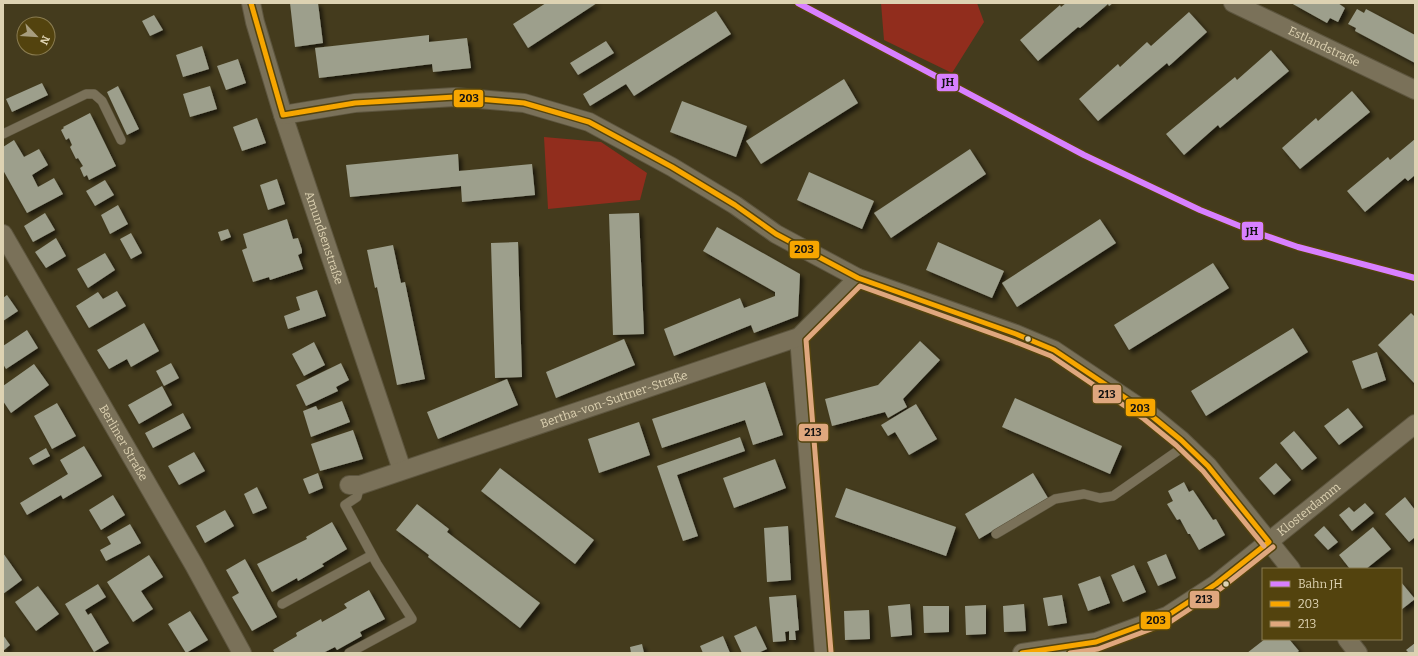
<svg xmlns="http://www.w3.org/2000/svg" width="1418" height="656" font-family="Bitter,serif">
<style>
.green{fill:#912d1d}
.building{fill:#9d9f8c;filter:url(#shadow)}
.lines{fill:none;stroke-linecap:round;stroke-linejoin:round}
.service-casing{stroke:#5d553e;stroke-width:10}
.minor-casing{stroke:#5d553e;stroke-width:20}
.service{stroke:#7a7159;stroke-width:9}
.minor{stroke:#7a7159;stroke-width:18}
.bus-1-casing{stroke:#53430e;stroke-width:8}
.bus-2-casing{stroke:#53430e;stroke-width:8}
.bus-1{stroke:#f7a600;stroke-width:5}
.bus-2{stroke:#dfa77e;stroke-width:5}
.rail-1-casing{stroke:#53430e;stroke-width:9}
.rail-1{stroke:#d880ff;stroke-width:6}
.bus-dot{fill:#ddd2b2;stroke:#53430e;stroke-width:1.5}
.labels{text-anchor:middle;stroke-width:4;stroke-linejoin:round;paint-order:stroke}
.street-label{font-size:12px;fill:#ddd2b2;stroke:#53430e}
.line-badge{stroke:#53430e;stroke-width:1.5}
.pale-badge-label{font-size:11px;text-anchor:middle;font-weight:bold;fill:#111}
</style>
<defs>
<filter id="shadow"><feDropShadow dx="3.5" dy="3.5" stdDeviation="2" flood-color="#0009"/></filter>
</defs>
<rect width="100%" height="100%" fill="#443b1d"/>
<!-- green -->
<path class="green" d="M881,3h96l7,19 -32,51 -68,-33z
M544,137l57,5 46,31 -7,27 -92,9z"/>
<!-- building -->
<path class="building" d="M290,3h28l5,40 -28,4z
M546,3h51l-69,45 -15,-24z
M1066,3h47l-4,3 -1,-2 -28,24 -2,-1 -40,34 -18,-21 40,-35 1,2z
M1291,3h47l7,5 -7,14 -8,-4 -3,5z
M1357,9l7,4 2,-4 49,26v28l-60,-32 1,-3 -8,-4z
M716,11l15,23 -97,62 -8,-12 -36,22 -7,-12z
M1189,12l18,20 -38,34 -2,-3 -69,58 -19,-22 39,-35 2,3 27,-25 4,4z
M154,15l9,15 -13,6 -8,-15z
M429,35v7l38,-4 4,30 -38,4 -1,-8 -113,14 -4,-30z
M606,41l8,12 -36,22 -8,-12z
M202,46l7,23 -26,8 -7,-22z
M1271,50l18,21 -69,57 -2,-3 -34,30 -18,-21 69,-57 2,3z
M238,59l8,24 -20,7 -9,-24z
M844,79l14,24 -97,61 -15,-23z
M42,83l6,12 -36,17 -6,-13z
M118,86l21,43 -12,6 -20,-43z
M210,86l7,23 -27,8 -7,-23z
M1352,91l18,21 -70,57 -18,-21 34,-30 2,3z
M682,101l65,25 -11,31 -66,-25z
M90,113l26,53 -27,14 -2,-5 -3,2 -4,-9 3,-2 -5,-8 -2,1 -6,-12 2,-2 -3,-7 -3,2 -5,-10 3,-2 -1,-1z
M257,118l9,25 -24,8 -9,-24z
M1415,139v36l-7,6 -3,-3 -40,34 -18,-21 41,-34 2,3z
M14,140l10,17 15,-8 9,16 -16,10 6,12 16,-9 9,16 -36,19 -24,-43v-23z
M970,149l16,25 -95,64 -17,-25z
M458,154l1,17 73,-7 3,31 -73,7 -1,-16 -111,11 -4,-32z
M809,172l65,29 -12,28 -65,-29z
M277,179l8,25 -17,6 -8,-25z
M105,180l9,15 -19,11 -9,-15z
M118,205l10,19 -18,10 -9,-19z
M45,213l10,17 -22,12 -9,-16z
M639,213l5,121 -31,1 -4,-121z
M287,219l6,20 5,-1 4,12v3l-4,2 5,14 -33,11 -1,-3 -16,5 -11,-32 5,-2 -4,-14z
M1100,219l16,24 -99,64 -15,-24z
M717,227l83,47 -2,42 -44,17 -3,-8 -77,31 -10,-27 76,-31 4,10 31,-12v-4l-72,-41z
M228,229l3,8 -10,4 -3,-9z
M131,233l11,20 -11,6 -11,-20z
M56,238l10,18 -20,12 -11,-16z
M518,242l4,135 -27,1 -4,-135z
M938,242l66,29 -12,27 -66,-28z
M393,245l8,38 4,-1 20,97 -28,6 -20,-98 -2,1 -8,-38z
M105,253l10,17 -27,18 -11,-19z
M1213,263l16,25 -100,62 -15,-25z
M317,290l9,26 -38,13 -4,-13 16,-6 -4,-13z
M117,291l9,15 -37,22 -13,-22 22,-14 5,7z
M7,295l11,16 -15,10v-23z
M1411,313l4,4v67l-37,-39z
M144,323l15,28 -28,16 -4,-8 -18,10 -12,-19z
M1293,328l15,24 -102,64 -15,-25z
M27,330l11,18 -32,21 -3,-5v-18z
M624,339l11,26 -79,33 -10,-26z
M920,341l20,19 -37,39 4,8 -19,11 -3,-6 -53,14 -7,-27 53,-14z
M314,342l11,23 -21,11 -12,-22z
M1377,352l9,28 -24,9 -10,-28z
M171,363l8,15 -15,8 -8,-15z
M341,363l8,17 -13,7 2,4 -32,15 -10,-21z
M34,364l15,21 -38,28 -8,-12v-15z
M507,379l11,26 -80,34 -11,-27z
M765,382l18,53 -30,10 -8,-25 -83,28 -10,-29z
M162,386l10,19 -33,19 -11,-19z
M1015,398l107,48 -12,28 -108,-47z
M342,401l8,21 -39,15 -8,-26 13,-5 2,4z
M57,403l19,33 -24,13 -18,-33z
M916,404l21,35 -28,16 -14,-23 -7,4 -7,-11z
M1348,408l15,19 -24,18 -15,-19z
M183,413l8,15 -38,20 -8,-15z
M639,422l11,33 -51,18 -11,-34z
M353,430l10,29 -43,12 -9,-27z
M1294,431l23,27 -15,12 -22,-27z
M740,437l5,14 -68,24 21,61 -15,5 -26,-75z
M84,446l18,30 -39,23 -2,-4 -34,20 -7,-12 48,-29 -8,-14z
M46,448l4,8 -17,9 -4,-7z
M194,452l11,19 -26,14 -11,-19z
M775,459l11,29 -52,20 -11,-30z
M1276,463l15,17 -17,15 -15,-17z
M500,468l94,72 -19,24 -94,-73z
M318,473l5,15 -14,6 -6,-15z
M1033,473l15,25 -69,41 -14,-25z
M1184,482l5,10 4,-2 20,30 3,-1 9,16 -26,15 -9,-16h-2l-8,-15 -3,1 -10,-16 6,-3 -5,-10z
M257,487l10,21 -14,6 -9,-20z
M846,488l110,39 -10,29 -111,-39z
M113,495l12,20 -24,15 -12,-20z
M1405,497l10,13v27l-6,5 -24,-28z
M1365,503l9,10 -22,18 -13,-16 10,-8 5,5z
M417,504l32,25 -2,3 93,71 -20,25 -92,-71 1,-2 -33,-25z
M225,510l9,16 -29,17 -9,-17z
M332,522l15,27 -25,15 2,2 -26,15 -1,-3 -25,14 -15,-28 50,-25 -1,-2z
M130,524l11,19 -35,18 -6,-11 11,-6 -4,-7z
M788,526l3,54 -24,2 -3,-54z
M1324,526l14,16 -10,8 -14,-15z
M1373,527l18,22 -25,20h-16l-11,-14z
M3,553l19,27 -19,14z
M1166,554l10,24 -18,8 -11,-24z
M149,555l14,22 -22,14 12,18 -20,13 -26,-40z
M245,559l32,58 -25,14 -20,-34 7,-4 -13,-23z
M1134,565l12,27 -23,10 -12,-27z
M1100,576l10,27 -22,8 -10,-27z
M1401,582l14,17 -14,11z
M98,584l8,13 -21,13 3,5 3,-2 18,30 -15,9 -29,-48z
M38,586l21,28 -23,17 -21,-29z
M369,590l16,29 -25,13 2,4 -25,14 -2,-3 -12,6h-48l-2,-3 24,-14 -1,-3 25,-14 1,3 25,-14 -3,-4z
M796,595l3,35 -4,1 1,9h-7v-9l-4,1 1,9 -13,1 -4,-45z
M1062,595l5,28 -19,3 -5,-28z
M910,604l2,31 -21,2 -3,-31z
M1024,604l2,27 -22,1 -1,-26z
M986,605v29l-20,1 -1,-29z
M923,606h26v26l-25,1z
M869,610l1,29 -25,1 -1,-29z
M190,611l18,29 -22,13 -18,-29z
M756,626l11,23 -9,4h-16l-8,-17z
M3,635l7,10 -7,6z
M723,636l7,17h-27l-3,-7z
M1265,639h24l10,12 -3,2h-49z
M1415,643v10h-6l-3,-3z
M642,644l2,9h-13l-1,-6z"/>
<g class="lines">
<defs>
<path id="service" d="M3,134l83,-40h8l8,7 19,39
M996,534l59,-35 29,-5 16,4 13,-2 73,-51
M282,604l90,-49
M349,653l63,-34 -35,-55 -32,-59 12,-8 3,-12"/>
<g id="minor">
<path id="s1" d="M251,3l4,19 28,93 119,355"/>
<path id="s2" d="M1233,3l182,87"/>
<path d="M283,115l72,-12 100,-6 69,6 65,19 83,45 63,38 41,29 82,44 158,56 38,16 94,63 33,27 27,26 83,103"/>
<path id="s3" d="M3,234l191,331 48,88"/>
<path d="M799,337l25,316"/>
<path id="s4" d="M349,485h11l439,-148 59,-59"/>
<path d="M1347,639l11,14"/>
<path id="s5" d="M1022,653l74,-11 71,-26 49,-32 199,-160"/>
</g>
</defs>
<!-- service casing -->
<use href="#service" class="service-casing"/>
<!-- minor casing -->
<use href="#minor" class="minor-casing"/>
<!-- service -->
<use href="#service" class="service"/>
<!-- minor -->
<use href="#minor" class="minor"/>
<defs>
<path id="bus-1" d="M251,3l32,112
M283,115l72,-12 100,-6 69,6 65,19 83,45 63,38 41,29 82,44 158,56 38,16 94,63 33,27 27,26 61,76
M1022,653l74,-11 71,-26 49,-32 53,-42"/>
<path id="bus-2" d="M831,652l-25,-312 54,-54 153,55 38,15 93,63 32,26 27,26 61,75
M1070,653l28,-4 72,-27 50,-33 53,-42"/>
</defs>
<!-- bus-1 casing -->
<use href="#bus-1" class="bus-1-casing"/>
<!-- bus-2 casing -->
<use href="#bus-2" class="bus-2-casing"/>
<!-- bus-1 -->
<use href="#bus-1" class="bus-1"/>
<!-- bus-2 -->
<use href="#bus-2" class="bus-2"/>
<defs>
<path id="rail-1" d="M798,3l286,152 116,55 52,21 46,16 117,31"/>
</defs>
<!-- rail-1 casing -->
<use href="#rail-1" class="rail-1-casing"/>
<!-- rail-1 -->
<use href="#rail-1" class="rail-1"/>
</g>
<!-- markers -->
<g class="bus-dot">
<circle cx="1028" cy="339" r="3.5"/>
<circle cx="1226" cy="584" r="3.5"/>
</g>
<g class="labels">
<!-- street labels -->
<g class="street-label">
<text dy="4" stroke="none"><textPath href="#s2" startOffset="101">Estlandstraße</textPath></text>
<text dy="4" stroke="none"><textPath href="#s1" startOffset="246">Amundsenstraße</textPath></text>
<text dy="4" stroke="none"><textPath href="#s4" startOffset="279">Bertha-von-Suttner-Straße</textPath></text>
<text dy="4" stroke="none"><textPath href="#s3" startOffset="241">Berliner Straße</textPath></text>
<text dy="4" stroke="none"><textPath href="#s5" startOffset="328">Klosterdamm</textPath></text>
</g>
</g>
<g class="line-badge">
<rect x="936" y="73" width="23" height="19" rx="4" fill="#d880ff"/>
<rect x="453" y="89" width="31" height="19" rx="4" fill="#f7a600"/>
<rect x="1241" y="221" width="23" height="20" rx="4" fill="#d880ff"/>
<rect x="789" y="240" width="31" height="19" rx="4" fill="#f7a600"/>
<rect x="1092" y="384" width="30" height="20" rx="4" fill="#dfa77e"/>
<rect x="1125" y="398" width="31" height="19" rx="4" fill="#f7a600"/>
<rect x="798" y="423" width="31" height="19" rx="4" fill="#dfa77e"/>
<rect x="1189" y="590" width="31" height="19" rx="4" fill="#dfa77e"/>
<rect x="1140" y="611" width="31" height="19" rx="4" fill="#f7a600"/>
</g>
<g class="pale-badge-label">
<text x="948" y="86">JH</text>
<text x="469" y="102">203</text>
<text x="1252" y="235">JH</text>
<text x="804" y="253">203</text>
<text x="1107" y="398">213</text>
<text x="1140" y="412">203</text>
<text x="813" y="436">213</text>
<text x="1204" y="603">213</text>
<text x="1156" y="624">203</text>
</g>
<!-- border -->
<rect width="1418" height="656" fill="none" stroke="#ddd2b2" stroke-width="8"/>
<!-- legend -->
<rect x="1262" y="568" width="140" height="72" fill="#53430e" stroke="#8a7c50"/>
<rect x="1270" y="581" width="20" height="6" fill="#d880ff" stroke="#8a7c50"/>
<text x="1298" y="588" font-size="12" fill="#ddd2b2">Bahn JH</text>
<rect x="1270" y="601" width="20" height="6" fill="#f7a600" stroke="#8a7c50"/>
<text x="1298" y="608" font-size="12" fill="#ddd2b2">203</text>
<rect x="1270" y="621" width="20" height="6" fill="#dfa77e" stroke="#8a7c50"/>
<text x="1298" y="628" font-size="12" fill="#ddd2b2">213</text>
<!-- north arrow -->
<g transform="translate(36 36) rotate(115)"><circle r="19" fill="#53430e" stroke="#8a7c50"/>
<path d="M0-3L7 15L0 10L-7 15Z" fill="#a79d7e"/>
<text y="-6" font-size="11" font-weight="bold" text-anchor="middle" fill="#ddd2b2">N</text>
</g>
</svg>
